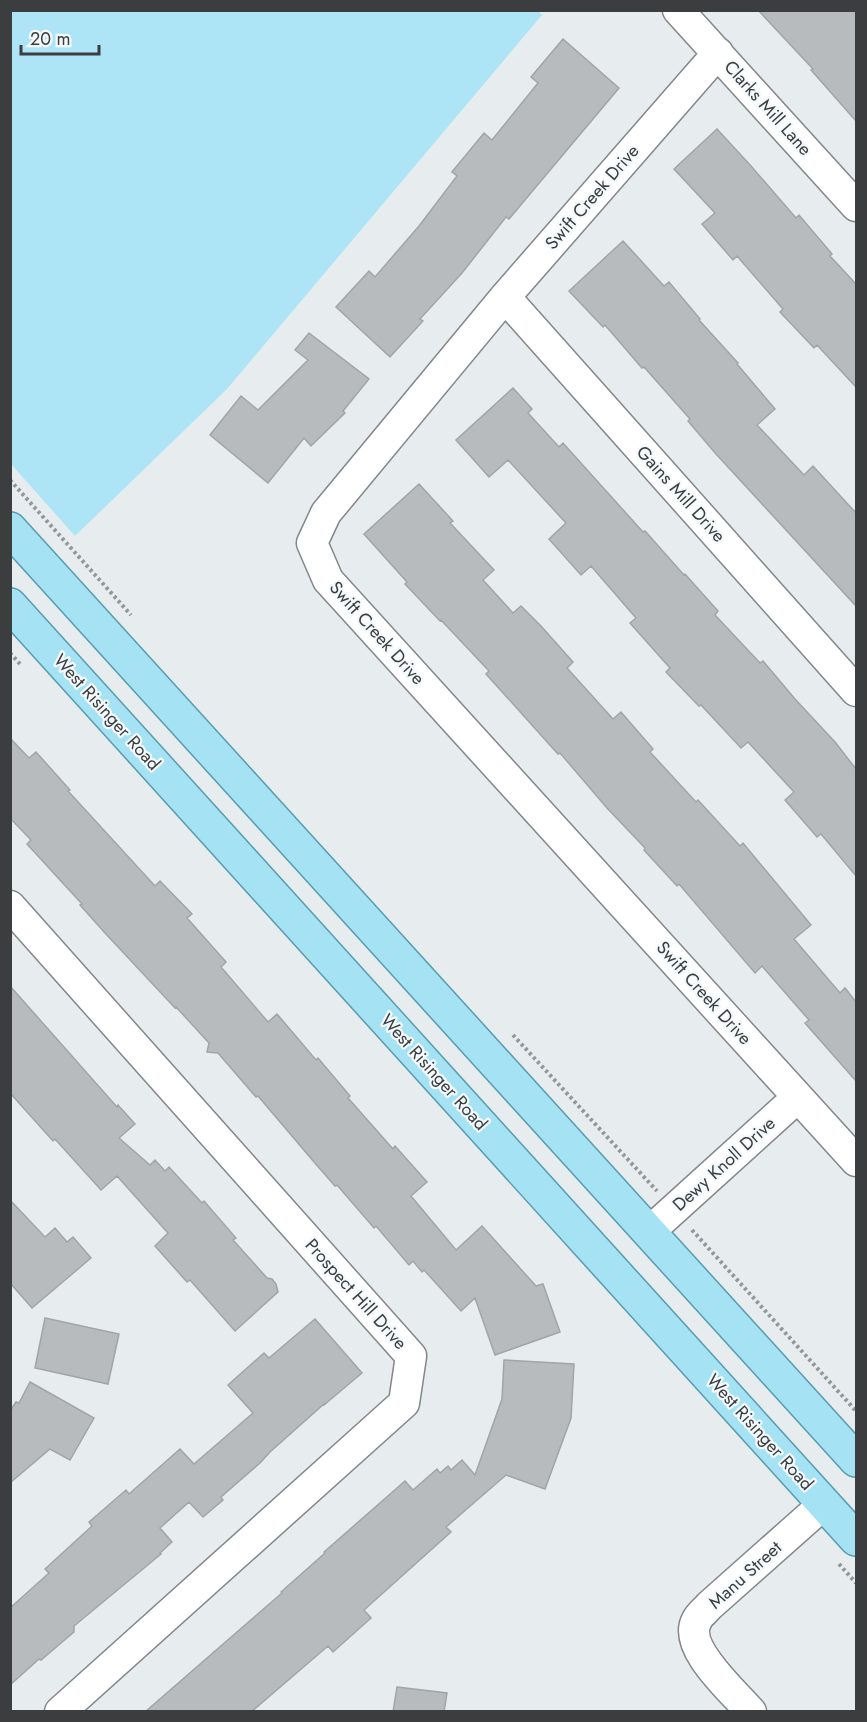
<svg xmlns="http://www.w3.org/2000/svg" width="867" height="1722" font-family="Jost,sans-serif">
<style>
.green{fill:#ade5f6}
.building{fill:#b7bbbd;stroke:#a0a5a6;stroke-width:1.5}
.lines{fill:none;stroke-linecap:round;stroke-linejoin:round}
.minor-casing{stroke:#838789;stroke-width:33}
.major-casing{stroke:#589caf;stroke-width:36}
.path{stroke:#939798;stroke-width:4;stroke-dasharray:3 3;stroke-linecap:butt}
.minor{stroke:#fff;stroke-width:30}
.major{stroke:#a4e2f4;stroke-width:33}
.labels{text-anchor:middle;stroke-width:4.5;stroke-linejoin:round;paint-order:stroke}
.street-label{font-size:18px;fill:#3b3d3e;stroke:#f4f9fb}
</style>
<rect width="100%" height="100%" fill="#e7ecee"/>
<!-- green -->
<path class="green" d="M538,11l4,4 -315,374 -152,147 -64,-72v-453z"/>
<!-- building -->
<path class="building" d="M758,10h98v111l-45,-51 2,-1z
M563,39l56,49 -110,131 -3,-2 -44,56 -42,46 3,2 -33,36 -54,-50 33,-36 6,6 44,-51 38,-50 -5,-4 32,-39 8,7 46,-57 -7,-6z
M717,129l34,37 45,52 3,-3 33,39 -2,2 26,28v103l-39,-42 -3,3 -34,-36 3,-3 -46,-53 -4,4 -31,-36 13,-11 -41,-44z
M623,241l41,45 5,-4 31,37 -1,1 39,43 -1,1 38,45 -18,16 47,50 9,-9 43,47v93l-140,-152 -28,-33 2,-2 -46,-52 -2,1 -37,-43 -2,2 -34,-36z
M309,333l60,46 -26,32 2,2 -34,33 -7,-8 -36,45 -58,-48 31,-39 17,14 50,-50 -13,-10z
M513,388l19,21 -4,4 31,34 4,-4 80,89 2,-1 39,44 1,-1 33,37 -3,4 45,48 3,-2 32,38 40,43 21,27v107l-35,-42 -4,3 -32,-37 9,-8 -46,-50 -7,6 -40,-43 -2,1 -33,-34 4,-4 -40,-45 6,-5 -45,-52 -10,9 -32,-36 17,-16 -58,-63 -19,17 -33,-37z
M419,484l34,37 -3,2 44,47 -11,10 30,33 8,-7 20,20 32,36 -6,6 46,51 8,-7 32,37 -3,3 46,50 2,-2 42,46 3,-3 68,82 -17,14 46,54 5,-5 11,14v79l-51,-58 4,-3 -47,-54 -7,7 -76,-89 -2,2 -33,-36 1,-2 -38,-40 -47,-55 -2,1 -72,-80 3,-3 -48,-51 -1,1 -35,-37 2,-2 -43,-48z
M10,738l19,20 7,-6 34,38 -2,1 87,95 5,-5 32,33 -5,4 39,44 -5,5 47,55 9,-8 39,46 2,-2 32,38 -2,2 45,51 2,-3 32,36 -16,14 45,54 26,-24 54,60 7,-2 17,48 -65,23 -20,-57 -14,13 -37,-41 -2,2 -9,-11 -4,4 -33,-39 -2,2 -37,-43 -2,1 -21,-24 -56,-66 -2,1 -38,-44 -11,-1 2,-9 -33,-36 -1,1 -70,-75 -25,-28 2,-1 -55,-60 4,-4 -21,-22z
M10,986l107,121 1,-2 17,19 -16,14 31,27 5,-5 10,11 4,-4 33,36 2,-2 32,37 -3,2 34,38 5,1 4,5 2,8 -43,39 -45,-51 -3,2 -32,-36 13,-13 -51,-57 -16,14 -46,-51 -2,2 -43,-48z
M10,1200l35,37 10,-9 12,14 6,-5 18,21 -59,50 -22,-25z
M45,1318l74,16 -11,50 -73,-16z
M315,1319l47,54 -38,32v-1l-54,48 -10,11 -39,34 2,3 -20,17 -14,-15 -29,26 12,14 -12,11 1,1 -87,72v6l-33,28 -2,-1 -29,26v-77l39,-35 -4,-4 47,-43 -3,-4 37,-32 3,4 51,-45 14,15 59,-51 -25,-28 36,-32 5,5z
M504,1360l70,4 -3,54 -26,71 -39,-14 -60,52 5,5 -87,78 7,8 -38,34 -5,-6 -77,66h-106l137,-119 -1,-1 44,-39 -1,-1 81,-71 8,9 24,-21 3,4 8,-7 3,4 11,-10 13,15 27,-76z
M30,1382l64,36 -24,42 -20,-11 -40,34v-72l6,-9 3,1z
M397,1687l50,6 -3,19h-51z"/>
<g class="lines">
<defs>
<path id="minor" d="M678,10l178,196
M718,53l-213,244 -179,216 -14,30 16,37 528,581
M505,297l351,394
M10,906l401,450 -7,47 -344,309
M650,1231l148,-134
M751,1712c-16,-19 -70,-65 -54,-92 2,-5 8,-9 12,-14l116,-103"/>
<path id="major" d="M10,529l846,931
M10,605l846,934"/>
</defs>
<!-- minor casing -->
<use href="#minor" class="minor-casing"/>
<!-- major casing -->
<use href="#major" class="major-casing"/>
<!-- path -->
<path class="path" d="M10,480l121,135
M10,653l10,11
M513,1035l144,156
M692,1230l164,181
M839,1564l17,19"/>
<!-- minor -->
<use href="#minor" class="minor"/>
<!-- major -->
<use href="#major" class="major"/>
</g>
<g class="labels">
<!-- street labels -->
<g class="street-label">
<text transform="translate(768 108) rotate(48)" y="6">Clarks Mill Lane</text>
<text transform="translate(592 197) rotate(-49)" y="6">Swift Creek Drive</text>
<text transform="translate(681 494) rotate(48)" y="6">Gains Mill Drive</text>
<text transform="translate(377 633) rotate(48)" y="6">Swift Creek Drive</text>
<text transform="translate(107 712) rotate(48)" y="6">West Risinger Road</text>
<text transform="translate(704 993) rotate(48)" y="6">Swift Creek Drive</text>
<text transform="translate(434 1072) rotate(48)" y="6">West Risinger Road</text>
<text transform="translate(724 1164) rotate(-42)" y="6">Dewy Knoll Drive</text>
<text transform="translate(356 1294) rotate(48)" y="6">Prospect Hill Drive</text>
<text transform="translate(760 1432) rotate(48)" y="6">West Risinger Road</text>
<text transform="translate(745 1575) rotate(-42)" y="6">Manu Street</text>
</g>
</g>
<!-- border -->
<rect width="867" height="1722" fill="none" stroke="#3b3d3e" stroke-width="24"/>
<!-- scale -->
<path d="M21 45v9h78v-9" fill="none" stroke="#3b3d3e" stroke-width="3"/>
<text x="30" y="45" font-size="18" fill="#3b3d3e" stroke="#f4f9fb" stroke-width="4.5" paint-order="stroke">20 m</text>
</svg>
